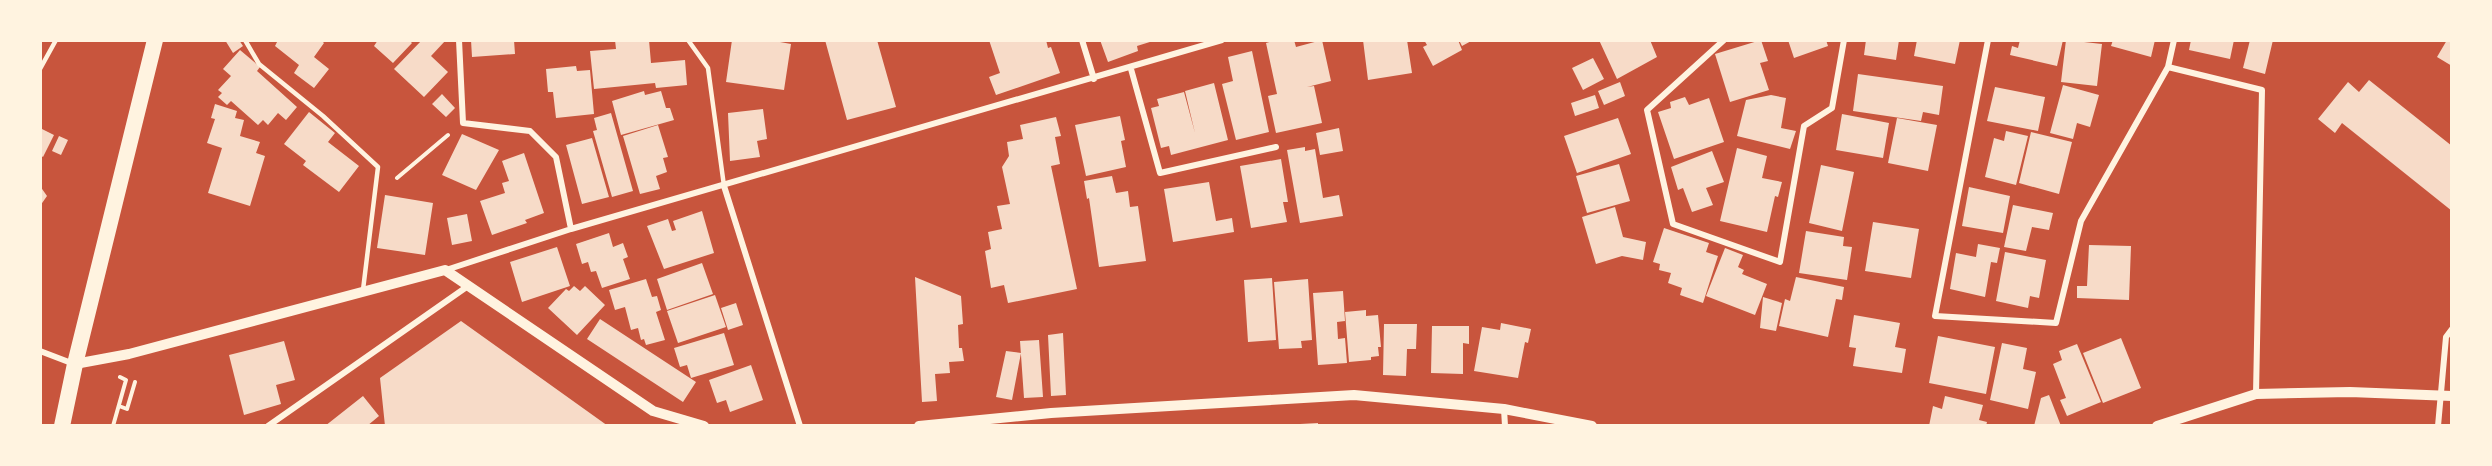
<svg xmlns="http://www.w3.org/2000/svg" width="2492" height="466" font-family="'Playfair Display',serif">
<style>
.building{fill:#f7dbc8}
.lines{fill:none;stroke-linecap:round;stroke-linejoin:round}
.path{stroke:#fff3e0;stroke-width:4}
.service{stroke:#fff3e0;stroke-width:4.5}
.minor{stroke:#fff3e0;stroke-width:6}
.tertiary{stroke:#fff3e0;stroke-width:10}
.trunk{stroke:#fff3e0;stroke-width:16}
</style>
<rect width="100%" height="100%" fill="#c8553d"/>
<!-- building -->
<path class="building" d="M225,40h14l4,6 -10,7z
M278,40h43l3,3 -10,14 15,12 -15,19 -20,-15 5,-8 -24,-19z
M378,40h31l3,3 -19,20 -19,-17z
M422,40h24l-15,16 17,16 -24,25 -30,-28z
M471,40h43l1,14 -43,3z
M615,40h34l2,23 34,-3 2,25 -31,3 -1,-5 -61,6 -4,-38 26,-2z
M732,40h37l22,4 -7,46 -58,-8z
M825,40h52l19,67 -49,13z
M989,40h57l2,8 3,-1 9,26 -64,22 -7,-18 11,-4z
M1100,40h53v1l-16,5 1,5 -30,11z
M1276,40h18l2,7 26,-7 9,41 -24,6 7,-1 8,37 -46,10 -8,-37 9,-2 -11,-51z
M1363,40h44l5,33 -44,7z
M1424,40h34l4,10 -29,16 -10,-19 4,-2z
M1459,40h14l-11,6z
M1599,40h51l7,17 -40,22z
M1761,40l7,21 -8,2 9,27 -39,12 -15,-48z
M1788,40h38l2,6 -34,12z
M1866,40h33l-3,20 -32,-5z
M1917,40h43l-5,24 -41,-8z
M2020,40h43l-6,26 -47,-11 2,-9 6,2z
M2066,40l36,4 -5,42 -36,-4z
M2113,40h42l-4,17 -40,-11z
M2191,40h43l-4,19 -41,-9z
M2250,40h23l-8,34 -22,-6z
M2447,40h5v26l-15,-9z
M240,50l20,17 -3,4 40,36 -11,13 -8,-7 -10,12 -5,-5 -5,5 -27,-24 -4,4 -9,-8 4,-4 -4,-3 13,-14 -8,-7z
M1252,51l17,81 -33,8 -14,-56 11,-3 -5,-24z
M1593,58l11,21 -21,11 -11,-22z
M576,66l1,5 13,-1 4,44 -38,4 -3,-26h-5l-2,-23z
M1858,74l85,12 -4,29 -16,-3 -2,9 -68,-10z
M2369,80l83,66v65l-110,-88 -7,10 -17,-14 30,-37 11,10z
M1620,82l5,14 -21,9 -6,-14z
M1214,83l14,57 -57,15 -2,-9 -8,2 -10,-40 8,-2 -2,-7 27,-7 11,41 -10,-42z
M2063,85l36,10 -9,32 -13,-4 -4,16 -23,-6z
M1995,87l50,10 -7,34 -51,-10z
M644,91l1,4 16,-4 5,17h4l4,12 -53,15 -9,-34z
M442,94l13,14 -9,9 -14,-13z
M1595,95l4,13 -24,8 -4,-13z
M1771,95l15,3 -5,30 15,3 -6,18 -53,-13 9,-36z
M1685,97l4,8 20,-7 15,44 -50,17 -16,-47 13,-4 -1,-6z
M215,104l22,7 -2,7 9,2 -4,16 20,6 -4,11 9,3 -15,50 -42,-13 14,-45 -15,-5 8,-24 -4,-1z
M763,109l4,30 -10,2 3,16 -30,4 -2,-48z
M309,112l26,21 -7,9 31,24 -20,26 -36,-27 3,-4 -22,-17z
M611,113l22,78 -21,6 -19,-66 4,-1 -3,-12z
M1842,114l47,9 -6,35 -47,-8z
M1120,116l5,24 -4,1 5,26 -40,9 -11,-51z
M1056,117l5,19 -6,1 5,27 -9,2 26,123 -69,14 -4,-18 -13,3 -6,-37 6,-2 -3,-17 14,-3 -5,-23 13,-2 -8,-37 7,-11 -2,-14 16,-3 -3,-14z
M1618,118l13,36 -54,19 -13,-37z
M1897,118l40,7 -9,46 -40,-8z
M658,125l10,32 -5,1 4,14 -11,4 4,13 -20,5 -17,-58z
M40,128l14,7 -11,22 -3,-2z
M1339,128l4,23 -23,4 -4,-22z
M2006,131l22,5 -12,49 -31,-8 9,-39 10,3z
M2031,132l41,10 -13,52 -40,-11z
M462,134l37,16 -23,40 -34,-15z
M59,136l9,4 -7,15 -9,-4z
M592,138l17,59 -27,7 -16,-59z
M1305,147v4l10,-2 8,49 16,-3 4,21 -43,7 -13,-73z
M1737,148l30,8 -5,22 20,4 -4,15 -3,-1 -8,36 -47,-11z
M1712,151l12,31 -18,6 7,17 -21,7 -9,-24 -5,2 -7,-23z
M524,153l20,60 -19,7 2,3 -35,12 -12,-34 25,-8 -3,-10 7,-2 -7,-20z
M1281,159l7,43h-5l4,20 -36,6 -11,-62z
M1619,164l11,37 -43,12 -11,-37z
M1821,165l33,7 -12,59 -33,-8z
M1112,176l4,17 12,-2 2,16 8,-1 8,55 -47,6 -10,-69 -2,1 -3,-18z
M1209,182l7,39 16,-3 2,14 -61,10 -9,-53z
M40,186l7,10 -7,10z
M1969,187l41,9 -7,37 -41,-7z
M385,195l48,8 -8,52 -48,-7z
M2013,205l40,8 -4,17 -17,-3 -6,24 -22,-4z
M1615,207l8,30 23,5 -3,18 -21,-4 -26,8 -14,-47z
M702,211l12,42 -50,16 -17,-43 21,-7 4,12 4,-1 -3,-9z
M467,214l5,27 -20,4 -5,-27z
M1873,222l46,7 -8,49 -46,-7z
M1664,228l45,15 -3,9 12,4 -15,47 -23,-8 2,-7 -14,-5 3,-10 -12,-3 1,-6 -7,-2z
M1806,231l38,6 -1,9 9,1 -5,33 -48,-7z
M609,233l4,14 10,-4 5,14 -5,2 7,20 -28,9 -6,-17 -5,1 -3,-10 -6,2 -6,-20z
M1978,244l22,4 -3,15 -6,-1 -6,35 -35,-8 6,-36 20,4z
M2089,245l42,1 -2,54 -52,-2v-12h10z
M557,247l13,39 -48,16 -12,-40z
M1725,248l18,7 -5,12 6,3 -2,4 25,10 -12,31 -49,-19z
M2005,252l41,8 -7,38 -9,-2 -2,12 -32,-7z
M702,263l11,31 -46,16 -10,-31z
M915,277l46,19 2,28 -5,1 1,23h3l2,13 -15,1 1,11 -15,1 2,27 -15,1z
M1796,277l48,10 -2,13 -6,-1 -8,38 -49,-11 6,-27 5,2z
M1272,278l4,62 -28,2 -4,-62z
M646,279l6,18 5,-1 4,14 -5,2 9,28 -19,5 -2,-6 -3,1 -3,-12 -7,2 -6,-23 -10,3 -6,-20z
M1308,279l4,61 -11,1 1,7 -23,1 -5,-67z
M574,286l6,5 5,-5 20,19 -28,30 -29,-27 18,-19 3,2z
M1343,291l2,30 -8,1 1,17 7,-1 2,25 -29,2 -5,-72z
M715,295l11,32 -48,16 -11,-32z
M1763,297l19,6 -6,28 -16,-3z
M736,303l7,22 -15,5 -7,-22z
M1366,310v6l12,-1 3,32h-3l1,9 -8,1v3l-22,2 -4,-50z
M1854,315l46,8 -5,24 11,2 -4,24 -49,-7 3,-18 -7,-1z
M600,319l96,63 -13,20 -96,-63z
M461,321l147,105h-223l-5,-48z
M1501,323l30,6 -3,14 -3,-1 -7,36 -44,-7 8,-44 18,3z
M1384,324h33l-1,25h-9l-1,27 -23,-1z
M1432,326h37v18l-6,-1v31l-32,-1z
M724,333l10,32 -43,13 -4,-13 -7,2 -6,-19z
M1063,333l3,62 -15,1 -3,-61z
M1938,336l57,11 -9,47 -57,-11z
M2121,338l20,50 -38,15 -20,-50z
M1039,340l4,57 -19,1 -4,-57z
M284,341l11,39 -19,5 5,19 -37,11 -15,-60z
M2002,343l25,5 -4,21 13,3 -8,37 -38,-9z
M2077,344l24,58 -34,14 -7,-16 6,-2 -13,-34 9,-4 -3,-9z
M1006,351l15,2 -9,47 -16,-3z
M751,365l12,35 -33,12 -4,-12 -9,3 -8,-23z
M2049,395l12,31h-27l7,-28z
M363,396l16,20 -12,10h-42z
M1945,396l38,9 -4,15 8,2 -1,4h-57l4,-20 9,3z
M1318,423v3h-18v-2z"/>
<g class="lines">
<!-- path -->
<path class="path" d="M397,178l51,-43
M119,406l8,3 8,-27
M113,426l13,-46 -6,-3"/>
<!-- service -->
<path class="service" d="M245,40l14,24 64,52 55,51 -15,123
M688,40l20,28 16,118
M40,69l16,-29"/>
<!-- minor -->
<path class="minor" d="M459,40l4,83 67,8 26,26 15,72
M1082,40l12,39
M1724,40l-77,70 26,114 107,38 24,-136 28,-18 12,-68
M1988,40l-53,276 121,7 25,-102 87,-154 6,-27
M2168,67l94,23 -6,304
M1131,69l29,104 116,-26
M724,186l76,240
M446,270l125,-41 651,-189
M40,351l34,13
M1504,409l1,17
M268,426l200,-140
M2438,426l8,-89 6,-8"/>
<!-- tertiary -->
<path class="tertiary" d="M75,364l54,-10 316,-84 208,141 51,15
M919,426l132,-13 303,-18 150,14 88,17
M2157,426l99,-32 94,-2 102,4"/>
<!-- trunk -->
<path class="trunk" d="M62,426l13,-62 80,-324"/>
</g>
<!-- border -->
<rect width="2492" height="466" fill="none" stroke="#fff3e0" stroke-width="84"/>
</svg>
